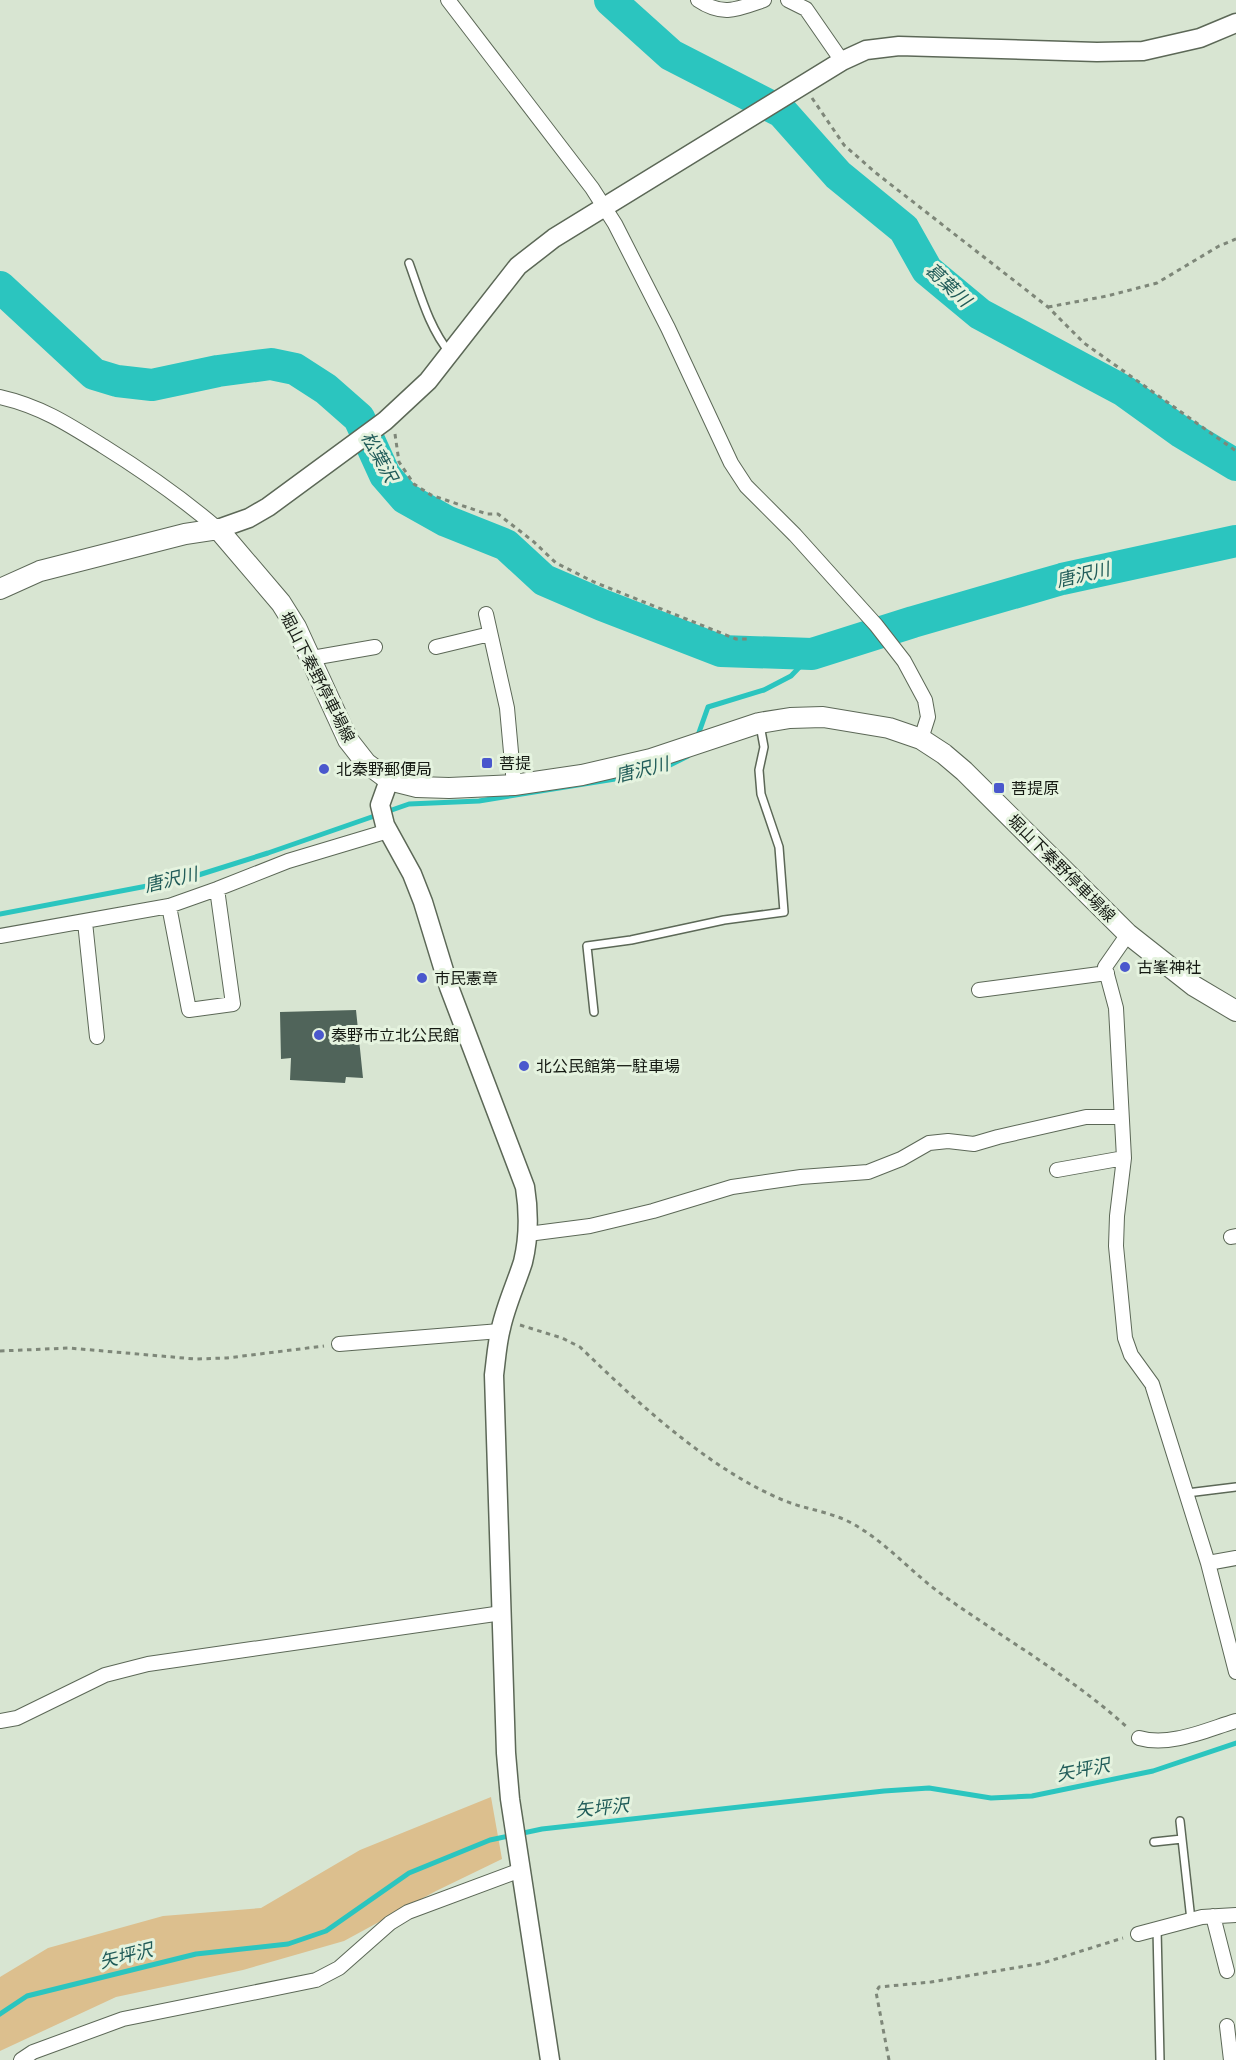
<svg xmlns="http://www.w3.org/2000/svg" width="1236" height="2060" font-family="Figtree,'Noto Sans JP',sans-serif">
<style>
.green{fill:#dcbf8e}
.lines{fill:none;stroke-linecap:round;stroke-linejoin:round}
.stream{stroke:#2bc5bf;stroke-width:5}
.river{stroke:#2bc5bf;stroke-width:32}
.building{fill:#50645a}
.service-casing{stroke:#5c6857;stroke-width:10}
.minor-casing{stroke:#5c6857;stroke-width:16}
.tertiary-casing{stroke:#5c6857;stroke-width:21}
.secondary-casing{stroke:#5c6857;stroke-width:22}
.path{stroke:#7e8779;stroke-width:3;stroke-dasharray:4.5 4.5;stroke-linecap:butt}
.service{stroke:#fff;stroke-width:7}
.minor{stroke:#fff;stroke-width:14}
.tertiary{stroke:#fff;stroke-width:18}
.secondary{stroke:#fff;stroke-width:20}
.poi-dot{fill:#4a58cd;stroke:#e5f3df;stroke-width:2}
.labels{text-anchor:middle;stroke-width:6;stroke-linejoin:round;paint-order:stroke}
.street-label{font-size:16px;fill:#151a13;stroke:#e5f3df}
.poi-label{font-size:16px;fill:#151a13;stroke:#e5f3df;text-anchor:start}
.water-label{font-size:18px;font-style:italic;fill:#215c59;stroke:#e5f3df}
</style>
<rect width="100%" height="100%" fill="#d8e5d2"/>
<!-- green -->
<path class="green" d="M491,1797l11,62 -66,32 -92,50 -101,29 -127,27 -116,54v-74l48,-29 115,-32 98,-8 99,-58z"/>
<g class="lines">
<!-- stream -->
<path class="stream" d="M697,738l11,-31 56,-17 27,-14 21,-22
M0,914l189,-36 79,-25 141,-49 70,-3 136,-22 45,-9 28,-14
M0,2014l27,-18 169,-42 92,-10 38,-13 83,-58 81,-33 52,-11 342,-38 45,-3 62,10 41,-2 121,-25 83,-28"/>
<!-- river -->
<path class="river" d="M610,0l61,55 111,57 56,63 66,54 23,41 53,44 144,77 57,41 55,33
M0,287l94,87 23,7 35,4 66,-14 53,-7 24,5 31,20 33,29 26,57 20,23 41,23 60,24 38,35 58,25 119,46 91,3 101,-32 149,-43 174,-38"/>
</g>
<!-- building -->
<path class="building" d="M356,1010l7,68 -17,-1 -1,6 -55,-3 1,-22 -10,1 -1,-47z"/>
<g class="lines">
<defs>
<path id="service" d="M409,263c11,30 20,65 41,90
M594,1012l-7,-66 44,-6 93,-20 60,-8 -5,-65 -18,-53 -2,-24 5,-23 -4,-22
M1187,1493l49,-6
M1180,1821l11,99
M1154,1842l28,-3
M1157,1929l3,131"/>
<path id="minor" d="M448,0l144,188 23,36 53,104 63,135 15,23 49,49 81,90 28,36 21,39 3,17 -7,22
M698,0c25,17 40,9 66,0
M788,0l18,9 36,52
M0,397c40,9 68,27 103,49 40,25 79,52 115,83
M486,614l21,94 7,77
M436,647l54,-13
M312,658l63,-11
M169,906l20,104 44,-6 -16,-115
M85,922l12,115
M1128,934l-23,33 11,41 8,150 -7,58 -1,30 9,92 6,17 21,29 56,179 28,109
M0,936l169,-30 48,-17 71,-28 100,-30
M979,990l128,-17
M1057,1170l67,-12
M528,1234l62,-8 63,-15 79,-24 69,-10 67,-5 33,-13 28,-16 19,-2 26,3 24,-7 88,-20h35
M1231,1237l5,-1
M339,1344l161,-13
M1208,1563l28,-5
M0,1721l17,-3 88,-43 43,-11 354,-51
M1139,1738c31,9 67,-8 97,-17
M1213,1916l14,55
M1138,1934l64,-17 34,-2
M1227,2026l4,34
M21,2060l12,-8 90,-33 193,-39 23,-12 51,-45 18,-11 113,-42"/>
<path id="tertiary" d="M218,529l31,-11 19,-11 117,-86 43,-40 90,-115 36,-28 288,-177 24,-11 33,-4 198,6 46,-1 57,-13 36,-15
M389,780l-9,25 5,20 27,49 11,28 26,85 76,200c4,25 4,50 -2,75 -7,22 -17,43 -22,66 -4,15 -5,32 -7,47l12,378 4,46 40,261"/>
<path id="secondary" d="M0,589l40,-18 145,-37 33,-5 63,74 15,24 52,113 18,23 23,17 28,7 32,1 65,-3 68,-10 69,-16 108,-36 31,-5 33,-1 66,11 32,11 23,15 20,17 164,163 66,52 42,25"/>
</defs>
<!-- service casing -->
<use href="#service" class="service-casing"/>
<!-- minor casing -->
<use href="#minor" class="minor-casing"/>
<!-- tertiary casing -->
<use href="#tertiary" class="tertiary-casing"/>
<!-- secondary casing -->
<use href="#secondary" class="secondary-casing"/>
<!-- path -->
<path class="path" d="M812,98l32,47 32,28 172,134 36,36 152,108
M1048,307l59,-11 50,-13 62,-37 17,-7
M395,434l4,28 15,22 17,11 56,19h11l36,28 22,21 38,19 142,57h14
M520,1325l42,13 18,9c52,50 106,101 170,137 15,8 32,17 50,22 18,5 38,9 55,19 33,19 58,49 89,71 62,44 128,81 184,132
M0,1351l69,-3 126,11 32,-1 97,-12
M889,2060l-13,-68 3,-5 52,-5 112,-19 80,-25"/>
<!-- service -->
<use href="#service" class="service"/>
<!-- minor -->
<use href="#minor" class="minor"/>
<!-- tertiary -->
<use href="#tertiary" class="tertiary"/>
<!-- secondary -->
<use href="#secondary" class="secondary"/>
</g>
<!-- markers -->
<g class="poi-dot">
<rect x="481" y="757" width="12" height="12" rx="3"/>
<circle cx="324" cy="769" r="6"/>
<rect x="993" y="782" width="12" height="12" rx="3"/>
<circle cx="1125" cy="967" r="6"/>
<circle cx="422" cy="978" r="6"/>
<circle cx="319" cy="1035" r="6"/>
<circle cx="524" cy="1066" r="6"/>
</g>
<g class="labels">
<!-- street labels -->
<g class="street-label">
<text transform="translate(318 677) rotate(63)" y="6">堀山下秦野停車場線</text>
<text transform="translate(1062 868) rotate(45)" y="6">堀山下秦野停車場線</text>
</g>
<!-- poi labels -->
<g class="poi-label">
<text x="499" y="769">菩提</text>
<text x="336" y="775">北秦野郵便局</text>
<text x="1011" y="794">菩提原</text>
<text x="1137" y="973">古峯神社</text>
<text x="434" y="984">市民憲章</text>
<text x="331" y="1041">秦野市立北公民館</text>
<text x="536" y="1072">北公民館第一駐車場</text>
</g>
<!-- water labels -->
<g class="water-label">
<text transform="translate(948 285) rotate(43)" y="6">葛葉川</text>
<text transform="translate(379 457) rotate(61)" y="6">松葉沢</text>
<text transform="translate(1083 575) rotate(-13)" y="6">唐沢川</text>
<text transform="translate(642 770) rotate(-14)" y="6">唐沢川</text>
<text transform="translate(171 880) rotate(-13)" y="6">唐沢川</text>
<text transform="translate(1083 1770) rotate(-11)" y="6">矢坪沢</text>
<text transform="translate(602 1808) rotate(-6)" y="6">矢坪沢</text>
<text transform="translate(126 1956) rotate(-14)" y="6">矢坪沢</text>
</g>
</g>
</svg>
